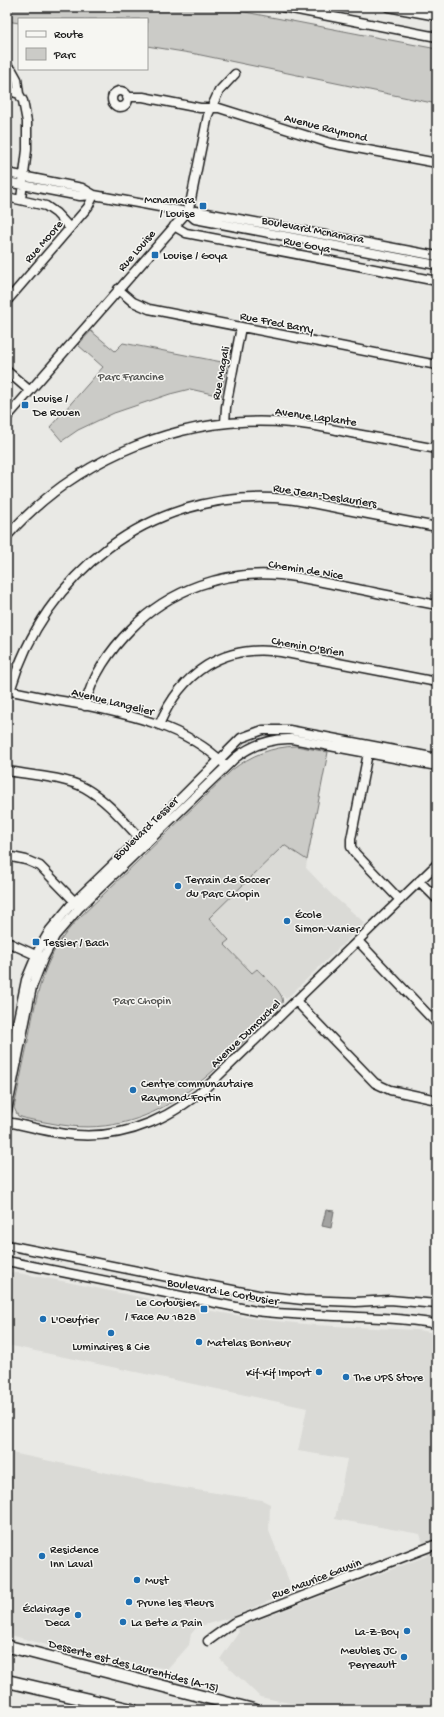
<svg xmlns="http://www.w3.org/2000/svg" width="444" height="1717" font-family="'Gochi Hand',sans-serif">
<style>
.built{fill:#dadad6}
.green{fill:#cbcbc7;stroke:#747472}
.water{fill:#a3a3a1;stroke:#6d6d6c}
.lines{fill:none;stroke-linecap:round;stroke-linejoin:round}
.minor-casing{stroke:#1c1c1c;stroke-width:11}
.major-casing{stroke:#1c1c1c;stroke-width:14}
.highway-casing{stroke:#1c1c1c;stroke-width:15}
.minor{stroke:#f6f6f2;stroke-width:8}
.major{stroke:#f6f6f2;stroke-width:11}
.highway{stroke:#f6f6f2;stroke-width:12}
.poi-dot{fill:#1f6fb2;stroke:#f6f6f2;stroke-width:1.5}
.labels{text-anchor:middle;stroke-width:3;stroke-linejoin:round;paint-order:stroke}
.street-label{font-size:12px;fill:#1c1c1c;stroke:#f6f6f2}
.poi-label{font-size:12px;fill:#1c1c1c;stroke:#f6f6f2;text-anchor:start}
.park-label{font-size:12px;fill:#51514f;stroke:#f6f6f2}
</style>
<rect width="100%" height="100%" fill="#e9e9e5"/>
<filter id="ink" filterUnits="userSpaceOnUse"><feTurbulence type="fractalNoise" baseFrequency=".025" numOctaves="2"/><feDisplacementMap in="SourceGraphic" scale="8" xChannelSelector="R" yChannelSelector="G"/><feConvolveMatrix kernelMatrix="1 2 1 2 8 2 1 2 1" color-interpolation-filters="sRGB"/></filter>
<g filter="url(#ink)">
<!-- built -->
<path class="built" d="M284,845l23,15 -1,8 26,27 33,28 -79,76 -29,-30 -5,4 -28,-29 5,-5 -21,-21z
M7,1271l60,11 111,23 79,14 57,6 103,5 20,3v377h-113l-64,-13 -40,-38 19,-27 -2,-4 190,-72 -7,-22 -85,-15 12,-60 -49,-8 9,-43 -300,-63z
M7,1452l163,34 92,14 8,4 -1,27 24,60 -64,27 -32,9 -6,7 -2,11 -21,24 -88,-15 -73,-20z"/>
<!-- green -->
<path class="green" d="M7,7h212l218,42v55l-241,-50 -49,-8v-27h-128v4l-12,-2z
M91,331l24,20 8,-8 104,20 -6,33 -31,-7 -20,5 -56,19 -36,17 -16,11 -12,-14 53,-60 -25,-22z
M296,746l32,6 -21,108 -23,-15 -75,73 20,22 -5,4 28,29 5,-4c7,8 29,25 25,34 -68,67 -125,142 -232,120 -10,-2 -22,-3 -32,-7l-4,-8c5,-24 10,-48 15,-72 8,-45 16,-83 49,-117l154,-149c19,-15 40,-23 64,-24z"/>
<!-- water -->
<path class="water" d="M326,1210l8,1 -3,17 -9,-2z"/>
<g class="lines">
<defs>
<path id="minor" d="M282,7l155,30
M388,7l49,9
M7,66l5,4 5,9 2,15 4,7 4,21v28l-6,49
M7,90l12,4
M112 99a8 8 0 1 1 16 0a8 8 0 1 1-16 0Z
M127,97h16l57,11h19l111,35 107,20
M7,173l75,15 12,7
M7,182l73,14 14,-1 93,17 9,-1 241,45
M7,197l39,9 10,7 14,15
M187,212l8,7 242,46
M174,226l12,7 251,48
M118,289l15,13 16,7 288,56
M7,301l81,-94 6,-12
M7,371l23,20
M7,417l180,-205 3,-8 18,-89 11,-24 16,-17
M225,423l1,-16 15,-80
M7,536c71,-80 178,-123 284,-113 20,1 40,6 60,10 29,5 57,11 86,16
M7,690c24,5 48,10 72,14 48,10 107,22 144,59
M10,691c35,-118 138,-199 264,-193 23,1 45,7 68,11 32,6 63,12 95,18
M85,706c6,-29 26,-57 46,-77 39,-40 94,-59 149,-54 21,2 41,7 62,11 32,6 63,13 95,19
M159,725c22,-52 64,-82 122,-73l156,30
M368,753l-17,86v8l4,6 45,47
M7,771c24,4 57,6 78,17 23,13 41,36 59,55
M7,856l19,4 14,6 38,39
M419,881l18,18
M358,941l79,83
M7,942l33,15
M296,1001l79,82 15,7 47,10
M7,1072l19,-92 13,-31 11,-19 20,-24 77,-74 94,-94 22,-8h26l148,28
M7,1111l25,-124 11,-28 12,-23 25,-29 155,-149c17,-13 36,-20 57,-19l145,27
M7,1122c23,4 46,12 69,13 52,4 100,-19 137,-54l224,-217
M7,1245l251,50 45,5 53,2 34,-2 47,4
M7,1261l249,50c60,7 121,3 181,13
M208,1641l25,-18 204,-79"/>
<path id="major" d="M7,1646l248,64"/>
<path id="highway" d="M7,1681l125,29"/>
</defs>
<!-- minor casing -->
<use href="#minor" class="minor-casing"/>
<!-- major casing -->
<use href="#major" class="major-casing"/>
<!-- highway casing -->
<use href="#highway" class="highway-casing"/>
<!-- minor -->
<use href="#minor" class="minor"/>
<!-- major -->
<use href="#major" class="major"/>
<!-- highway -->
<use href="#highway" class="highway"/>
</g>
</g>
<!-- markers -->
<g class="poi-dot">
<rect x="199" y="202" width="8" height="8" rx="2"/>
<rect x="151" y="251" width="8" height="8" rx="2"/>
<rect x="21" y="401" width="8" height="8" rx="2"/>
<circle cx="178" cy="886" r="4"/>
<circle cx="287" cy="921" r="4"/>
<rect x="32" y="938" width="8" height="8" rx="2"/>
<circle cx="133" cy="1090" r="4"/>
<rect x="200" y="1305" width="8" height="8" rx="2"/>
<circle cx="43" cy="1319" r="4"/>
<circle cx="111" cy="1333" r="4"/>
<circle cx="199" cy="1342" r="4"/>
<circle cx="319" cy="1372" r="4"/>
<circle cx="346" cy="1377" r="4"/>
<circle cx="42" cy="1556" r="4"/>
<circle cx="137" cy="1580" r="4"/>
<circle cx="129" cy="1602" r="4"/>
<circle cx="78" cy="1615" r="4"/>
<circle cx="123" cy="1622" r="4"/>
<circle cx="407" cy="1631" r="4"/>
<circle cx="404" cy="1657" r="4"/>
</g>
<g class="labels">
<!-- street labels -->
<g class="street-label">
<text transform="translate(326 127) rotate(14)" y="4">Avenue Raymond</text>
<text transform="translate(313 229) rotate(11)" y="4">Boulevard Mcnamara</text>
<text transform="translate(43 241) rotate(-49)" y="4">Rue Moore</text>
<text transform="translate(307 244) rotate(11)" y="4">Rue Goya</text>
<text transform="translate(136 250) rotate(-49)" y="4">Rue Louise</text>
<text transform="translate(277 322) rotate(11)" y="4">Rue Fred Barry</text>
<text transform="translate(220 373) rotate(-79)" y="4">Rue Magali</text>
<text transform="translate(316 416) rotate(8)" y="4">Avenue Laplante</text>
<text transform="translate(325 495) rotate(9)" y="4">Rue Jean-Deslauriers</text>
<text transform="translate(306 569) rotate(9)" y="4">Chemin de Nice</text>
<text transform="translate(308 646) rotate(10)" y="4">Chemin O'Brien</text>
<text transform="translate(113 701) rotate(14)" y="4">Avenue Langelier</text>
<text transform="translate(145 828) rotate(-44)" y="4">Boulevard Tessier</text>
<text transform="translate(245 1033) rotate(-44)" y="4">Avenue Dumouchel</text>
<text transform="translate(223 1291) rotate(10)" y="4">Boulevard Le Corbusier</text>
<text transform="translate(316 1578) rotate(-21)" y="4">Rue Maurice Gauvin</text>
<text transform="translate(134 1665) rotate(15)" y="4">Desserte est des Laurentides (A-15)</text>
</g>
<!-- poi labels -->
<g class="poi-label">
<text x="195" y="203" text-anchor="end">Mcnamara<tspan x="195" dy="14">/ Louise</tspan></text>
<text x="163" y="259">Louise / Goya</text>
<text x="33" y="402">Louise /<tspan x="33" dy="14">De Rouen</tspan></text>
<text x="186" y="883">Terrain de Soccer<tspan x="186" dy="14">du Parc Chopin</tspan></text>
<text x="295" y="918">École<tspan x="295" dy="14">Simon-Vanier</tspan></text>
<text x="44" y="946">Tessier / Bach</text>
<text x="141" y="1087">Centre communautaire<tspan x="141" dy="14">Raymond-Fortin</tspan></text>
<text x="196" y="1306" text-anchor="end">Le Corbusier<tspan x="196" dy="14">/ Face Au 1828</tspan></text>
<text x="51" y="1323">L'Oeufrier</text>
<text x="207" y="1346">Matelas Bonheur</text>
<text x="111" y="1350" text-anchor="middle">Luminaires &amp; Cie</text>
<text x="311" y="1376" text-anchor="end">Kif-Kif Import</text>
<text x="354" y="1381">The UPS Store</text>
<text x="50" y="1553">Residence<tspan x="50" dy="14">Inn Laval</tspan></text>
<text x="145" y="1584">Must</text>
<text x="137" y="1606">Prune les Fleurs</text>
<text x="70" y="1612" text-anchor="end">Éclairage<tspan x="70" dy="14">Deca</tspan></text>
<text x="131" y="1626">La Bete a Pain</text>
<text x="399" y="1635" text-anchor="end">La-Z-Boy</text>
<text x="396" y="1654" text-anchor="end">Meubles JC<tspan x="396" dy="14">Perreault</tspan></text>
</g>
<!-- park labels -->
<g class="park-label">
<text x="131" y="380">Parc Francine</text>
<text x="142" y="1004">Parc Chopin</text>
</g>
</g>
<!-- margin -->
<rect width="444" height="1717" fill="none" stroke="#f6f6f2" stroke-width="24"/>
<rect x="12" y="12" width="420" height="1693" fill="none" stroke="#1c1c1c" stroke-width="1.5" filter="url(#ink)"/>
<!-- legend -->
<rect x="18" y="18" width="130" height="52" fill="#f6f6f2" stroke="#9f9f9c"/>
<rect x="26" y="31" width="20" height="6" fill="#f6f6f2" stroke="#9f9f9c"/>
<text x="54" y="38" font-size="12" fill="#1c1c1c">Route</text>
<rect x="26" y="48" width="20" height="12" fill="#cbcbc7" stroke="#9f9f9c"/>
<text x="54" y="58" font-size="12" fill="#1c1c1c">Parc</text>
</svg>
